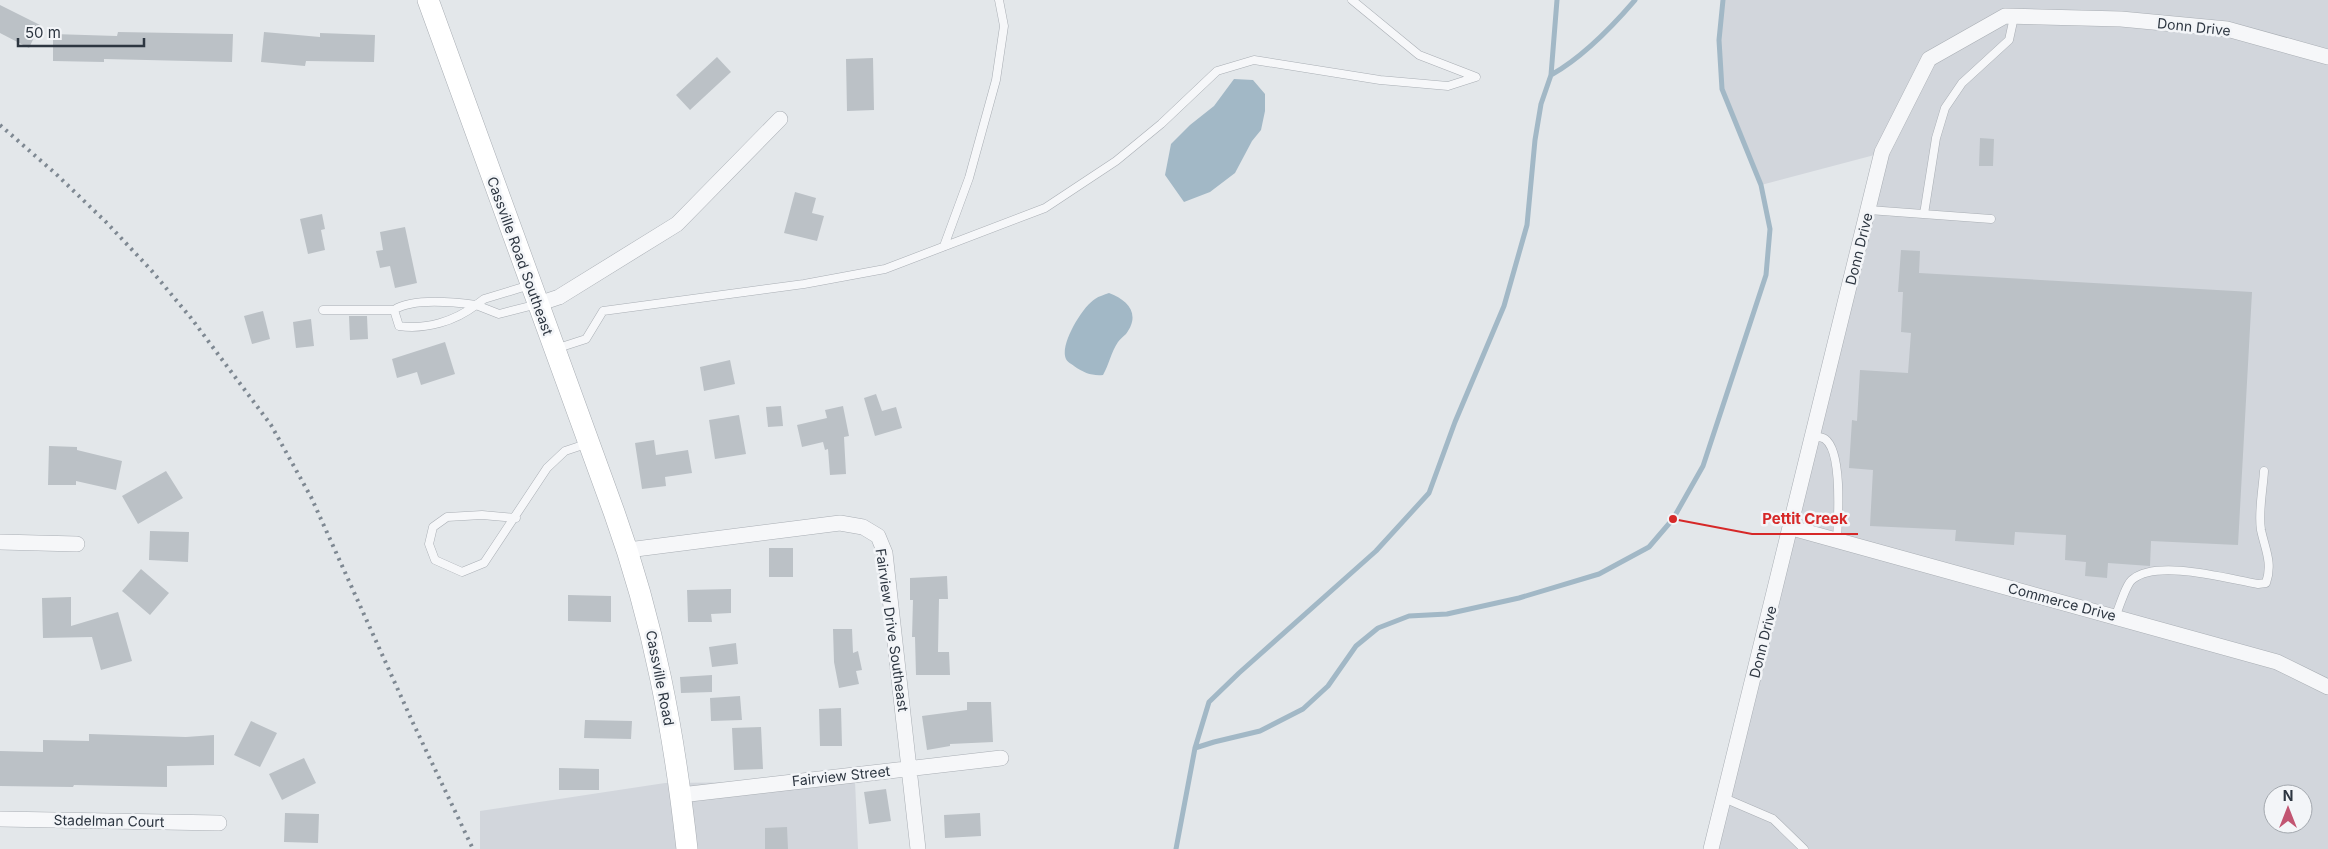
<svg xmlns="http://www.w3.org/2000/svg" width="2328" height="849" font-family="Inter,sans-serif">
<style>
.built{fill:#d2d6dc;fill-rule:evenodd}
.water{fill:#a2b8c6}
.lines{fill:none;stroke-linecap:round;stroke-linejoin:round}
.stream{stroke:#a2b8c6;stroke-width:5}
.building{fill:#bbc1c6}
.lane-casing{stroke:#a9aeb4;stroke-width:9}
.street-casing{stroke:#a9aeb4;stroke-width:16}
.secondary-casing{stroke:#a9aeb4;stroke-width:22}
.lane{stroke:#f6f7f9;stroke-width:8}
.street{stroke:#f6f7f9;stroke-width:15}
.secondary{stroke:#fff;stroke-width:21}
.rail{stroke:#7e8892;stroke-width:4;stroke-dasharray:2.5 5;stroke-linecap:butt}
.labels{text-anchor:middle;stroke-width:5;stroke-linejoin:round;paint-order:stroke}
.street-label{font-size:14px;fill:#2d3641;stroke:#f3f5f8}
.leader{fill:none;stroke:#d62828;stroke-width:2}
.callout-dot{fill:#d62828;stroke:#f3f5f8;stroke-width:2}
.callout-label{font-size:15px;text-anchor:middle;font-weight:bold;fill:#d62828;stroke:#f3f5f8;stroke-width:5;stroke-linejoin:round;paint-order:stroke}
</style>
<rect width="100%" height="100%" fill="#e3e7ea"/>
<!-- built -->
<path class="built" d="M1723,0h605v849h-617l171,-696 -121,32 -39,-96 -3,-49zM2273,794h30v30h-30z
M855,781l3,68h-378v-38l185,-28z"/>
<!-- water -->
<path class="water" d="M1234,79l19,1 12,14v17l-4,19 -9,11 -17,32 -25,19 -26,10 -19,-27 6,-31 19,-19 24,-19z
M1109,293c19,7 32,21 17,41 -3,3 -6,5 -8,8 -7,10 -9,23 -15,33 -11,1 -19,-2 -29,-9 -2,-2 -7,-4 -8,-7 -7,-14 17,-53 29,-60 4,-3 9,-4 14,-6z"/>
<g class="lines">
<!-- stream -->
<path class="stream" d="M1551,75c32,-18 60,-47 84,-75
M1195,748l19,-6 46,-11 43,-22 25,-23 28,-40 22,-18 31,-12 38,-2 72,-16 80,-24 50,-27 24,-28 30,-53 63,-191 4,-46 -9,-44 -39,-96 -3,-49 4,-40
M1176,849l19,-101 14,-46 30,-29 137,-122 53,-58 26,-71 49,-116 23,-81 8,-85 6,-36 10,-29 6,-75"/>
</g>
<!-- building -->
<path class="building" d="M0,5l40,20 -11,23 -29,-15z
M118,32l115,2 -1,28 -128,-3v3l-51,-1v-27l64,2z
M264,32l56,5v-4l55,2 -1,27 -68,-1 -1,5 -44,-4z
M717,57l14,15 -41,38 -14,-15z
M873,58l1,52 -27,1 -1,-52z
M1980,138l14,1 -1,27h-14z
M795,192l21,6 -4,15 12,3 -7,25 -33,-8z
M322,214l3,15 -4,1 4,20 -17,4 -8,-35z
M405,227l12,56 -22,5 -5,-22 -10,2 -4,-17 7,-1 -3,-18z
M1901,250l19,1 -1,22 333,19 -14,253 -87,-4 -1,25 -42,-3 -1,15 -22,-2 1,-14 -21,-2 1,-25 -51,-3 -1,13 -59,-4 1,-11 -86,-4 3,-56 -24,-2 3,-48 5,1 3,-51 48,3 3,-40 -10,-1 2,-40h-5z
M263,311l7,28 -18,5 -8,-28z
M349,316h18l1,23 -18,1z
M311,319l3,27 -18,2 -3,-26z
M445,342l10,32 -34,11 -4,-13 -20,6 -5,-19z
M730,360l5,24 -31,7 -4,-24z
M876,394l6,17 14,-4 6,21 -27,8 -11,-38z
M781,406l2,20 -15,1 -2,-20z
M843,406l6,30 -5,1 2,37 -16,1 -2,-26 -3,1 -2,-8 -21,5 -5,-22 30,-7 -2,-8z
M739,415l7,39 -31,5 -6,-39z
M654,440l2,15 32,-5 4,23 -27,4 1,9 -24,3 -7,-46z
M49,446l28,1v3l45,11 -6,29 -40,-9v4h-28z
M166,471l17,27 -45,26 -16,-28z
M150,531l39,1 -1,30 -39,-2z
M769,548h24v29h-24z
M141,569l28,24 -19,22 -28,-24z
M947,576l1,23h-9l-1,53h11l1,23h-34l-1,-38h-3l1,-37h-3v-22z
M731,589v24l-20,1 1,8h-24l-1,-32z
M568,595l43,1v26l-43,-1z
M71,597v29l47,-14 14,49 -31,9 -9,-33 -49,1 -1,-40z
M833,629h19l1,24 5,-2 4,19 -6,1 3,13 -20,4 -5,-26z
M736,643l2,21 -26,3 -3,-20z
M712,675v17l-31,1 -1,-16z
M740,696l2,24 -31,1 -1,-23z
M967,702h24l2,40 -43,2v2l-23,4 -5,-34 45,-6z
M841,708l1,38h-22l-1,-37z
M585,720l47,1 -1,18 -47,-1z
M251,721l26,12 -17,34 -26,-12z
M761,727l2,42 -29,1 -2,-42z
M89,734l97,3 28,-2v30l-47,1v21l-93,-2 -1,2 -73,-1v-35l43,1v-12l46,1z
M304,758l12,25 -34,17 -13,-26z
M559,768l40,1v21h-40z
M886,789l5,32 -22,3 -5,-32z
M285,813l34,1 -1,29 -34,-1z
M980,813l1,23 -36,2 -1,-23z
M787,827l1,22h-23v-21z"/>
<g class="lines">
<defs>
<path id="lane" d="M1869,210l122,9
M1924,214l12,-76 9,-30 17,-25 47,-43 5,-23
M944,246l25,-68 27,-98 8,-54 -5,-26
M530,285l-46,14 -8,6 23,9 39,-10
M323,310h71c18,-12 60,-8 82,-5
M394,310l5,16c27,4 56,-5 77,-21
M555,349l31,-10 17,-28 201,-27 81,-15 160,-61 71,-47 45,-37 56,-53 37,-11 126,20 68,6 28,-9 -57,-22 -67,-55
M1813,436c4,1 9,1 12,3 18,13 13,81 12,101
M516,518l-34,-3 -35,2 -14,10 -4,17 6,16 27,12 22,-9 63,-95 18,-17 21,-7
M2115,617c4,-8 11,-34 18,-38 25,-20 95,0 125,5l8,-1c7,-20 -1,-34 -5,-53 -3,-18 2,-41 3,-59
M1724,798l49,21 31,30"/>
<path id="street" d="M538,304l21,-7 118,-73 103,-105
M1792,528l485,134 51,25
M0,542l77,2
M628,550l212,-27 23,4 15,9 7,17 33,296
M681,795l320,-37
M0,819l219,4
M1711,849l171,-697 47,-93 76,-43 116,3 106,10 101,28"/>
<path id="secondary" d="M428,0l186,512c40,111 60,220 73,337"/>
</defs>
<!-- lane casing -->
<use href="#lane" class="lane-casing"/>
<!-- street casing -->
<use href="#street" class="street-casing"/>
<!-- secondary casing -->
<use href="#secondary" class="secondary-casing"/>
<!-- lane -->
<use href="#lane" class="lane"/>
<!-- street -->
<use href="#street" class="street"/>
<!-- secondary -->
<use href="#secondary" class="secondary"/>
<!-- rail -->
<path class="rail" d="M0,125l56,49 51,49 44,47 40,48 80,107 40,72 102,226 60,126"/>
</g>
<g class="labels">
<!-- street labels -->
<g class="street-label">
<text transform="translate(2194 27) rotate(6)" y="5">Donn Drive</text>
<text transform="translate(1859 249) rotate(-76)" y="5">Donn Drive</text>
<text transform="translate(520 256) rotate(70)" y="5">Cassville Road Southeast</text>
<text transform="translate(2062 602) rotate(15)" y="5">Commerce Drive</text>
<text transform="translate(892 630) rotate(82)" y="5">Fairview Drive Southeast</text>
<text transform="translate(1763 642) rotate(-76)" y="5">Donn Drive</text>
<text transform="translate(660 678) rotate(79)" y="5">Cassville Road</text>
<text transform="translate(841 776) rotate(-6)" y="5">Fairview Street</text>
<text transform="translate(109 821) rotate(1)" y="5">Stadelman Court</text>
</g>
</g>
<!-- callouts -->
<path class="leader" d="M1673 519L1752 534H1858"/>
<circle class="callout-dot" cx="1673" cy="519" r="5"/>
<g class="callout-label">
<text x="1805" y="524">Pettit Creek</text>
</g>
<!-- north arrow -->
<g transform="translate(2288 809)"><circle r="24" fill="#f3f5f8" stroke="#a4a9af"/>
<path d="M0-4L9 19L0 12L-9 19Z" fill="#c25572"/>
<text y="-8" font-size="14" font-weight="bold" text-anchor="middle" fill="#2d3641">N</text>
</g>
<!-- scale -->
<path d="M18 38v8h126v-8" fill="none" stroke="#2d3641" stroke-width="2.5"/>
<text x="25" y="38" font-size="15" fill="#2d3641" stroke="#f3f5f8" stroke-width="4" paint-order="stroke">50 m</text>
</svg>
